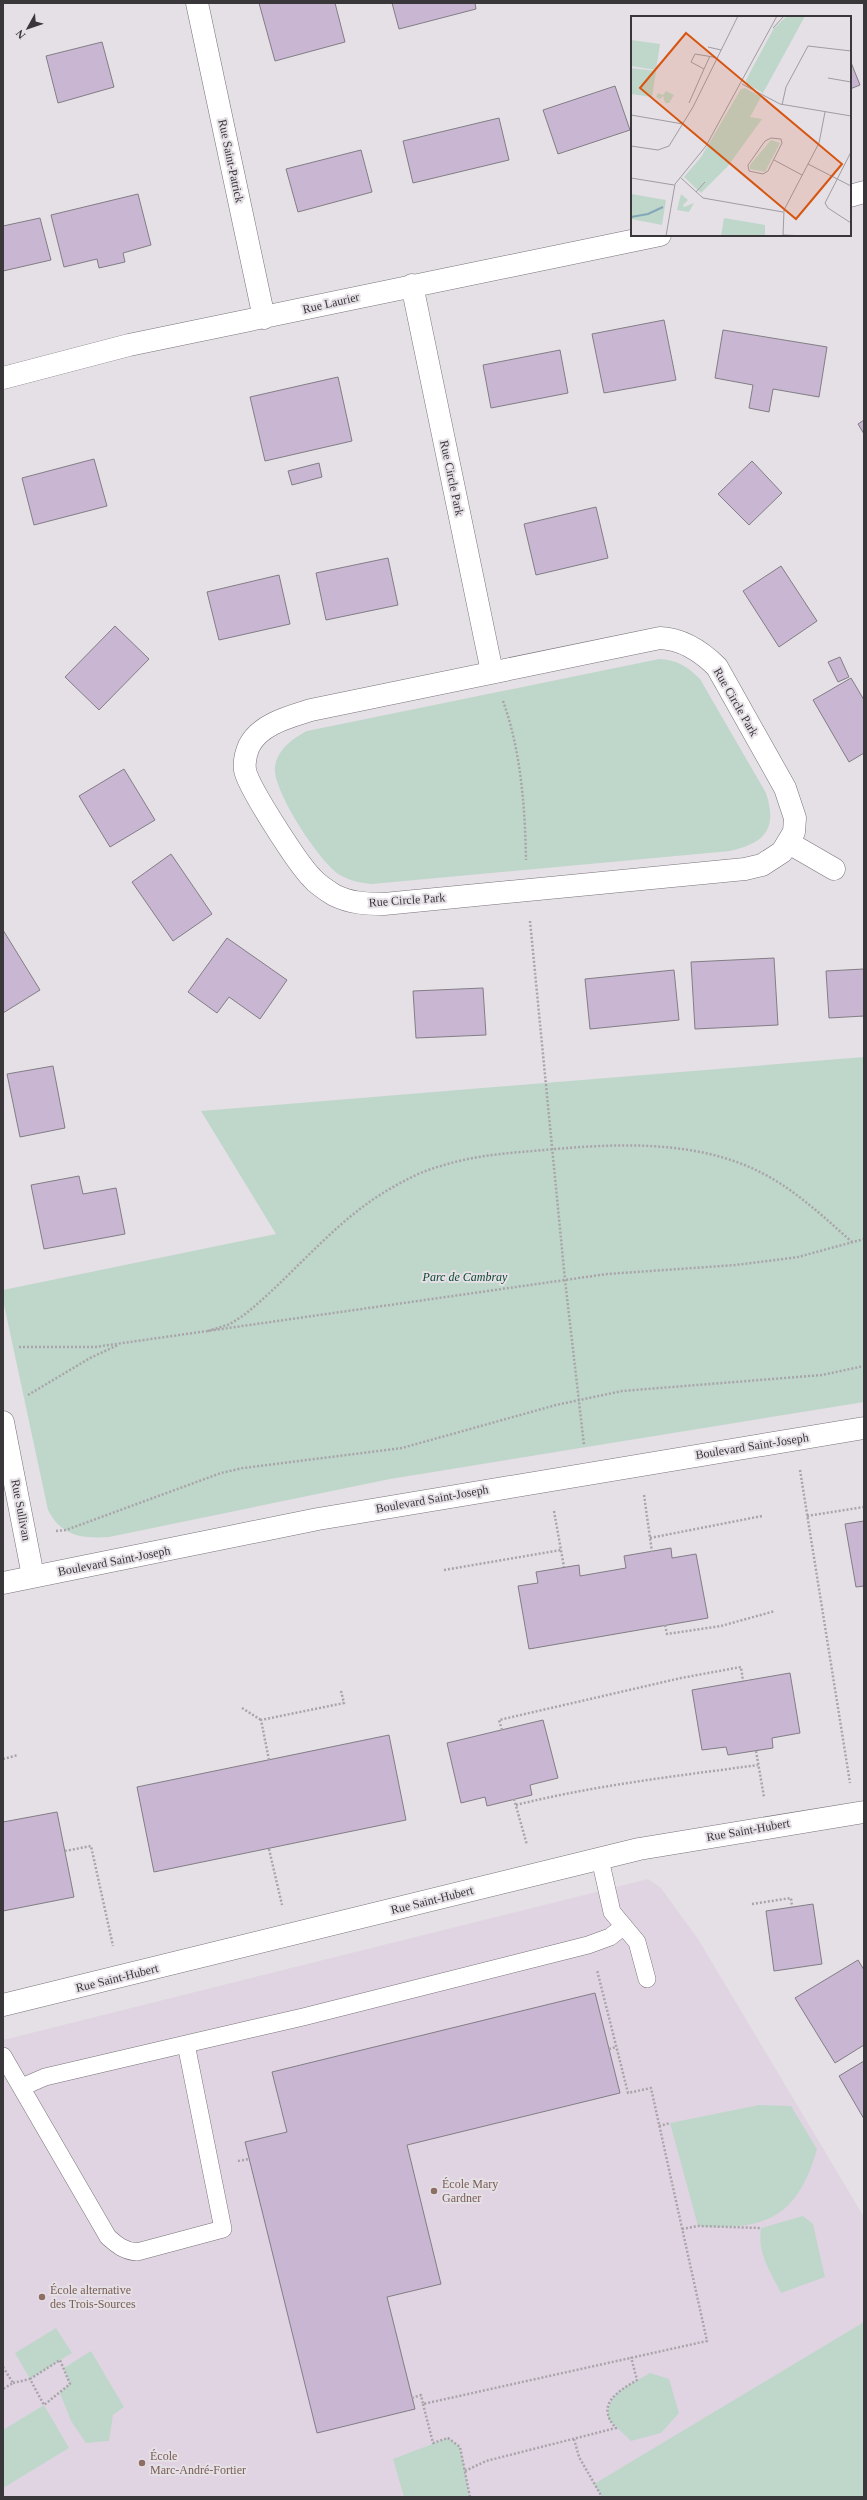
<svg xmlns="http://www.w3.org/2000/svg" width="867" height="2500" font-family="Georgia,serif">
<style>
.built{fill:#e0d4e2}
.green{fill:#bfd7ca}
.building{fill:#c9b6d2;stroke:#827e85}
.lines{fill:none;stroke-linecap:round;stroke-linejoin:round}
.lane-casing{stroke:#787379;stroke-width:18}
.street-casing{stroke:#787379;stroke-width:23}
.secondary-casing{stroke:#787379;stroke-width:23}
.path{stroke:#a9a4aa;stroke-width:2.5;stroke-dasharray:2 2;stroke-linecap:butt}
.lane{stroke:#fff;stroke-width:17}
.street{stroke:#fff;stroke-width:22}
.secondary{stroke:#fff;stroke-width:22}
.education-dot{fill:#8d6e63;stroke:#e5dfe6;stroke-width:1.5}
.labels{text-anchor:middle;stroke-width:4;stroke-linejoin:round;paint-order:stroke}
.street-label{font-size:12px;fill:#39373a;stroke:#e5dfe6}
.park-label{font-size:12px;font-style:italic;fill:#0a4931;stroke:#e5dfe6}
.education-label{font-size:12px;fill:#785e54;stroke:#e5dfe6;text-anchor:start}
.inset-river{fill:none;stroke:#85a6b8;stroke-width:2}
.inset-road{fill:none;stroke:#a09ca1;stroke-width:1}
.view{fill:#d65611;fill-opacity:0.15;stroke:#d65611;stroke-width:2}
.inset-edge{fill:none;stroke:#39373a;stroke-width:2}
</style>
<rect width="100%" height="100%" fill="#e5dfe6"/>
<!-- built -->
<path class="built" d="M648,1879l13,9 37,51 166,278v280h-861v-457z"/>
<!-- green -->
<path class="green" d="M659,659c18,1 28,7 41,20l66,114c12,37 -2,50 -36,58l-358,33c-11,-1 -22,-3 -32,-9 -20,-12 -68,-85 -65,-108 2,-17 18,-29 32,-36z
M864,1057v345l-474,77 -281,58c-27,2 -48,-1 -61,-27l-45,-210v-10l273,-56 -75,-123z
M759,2105l32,1 26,43c-19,69 -53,82 -119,77l-28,-103z
M803,2216l10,8 12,53 -44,16c-11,-22 -24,-40 -20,-65z
M864,2322v175h-262l-8,-13z
M56,2328l16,25 -42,26 -15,-26z
M91,2351l33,56 -11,8 -4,26 -23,2 -15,-22 -11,-28 10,-9 -6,-16z
M650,2373l19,6 10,34 -18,20 -30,8 -23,-22c-2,-27 22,-34 42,-46z
M44,2405l25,43 -66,40v-58z
M448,2438l12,9 10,50h-66l-11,-38z"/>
<!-- building -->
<path class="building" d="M259,3h76l10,39 -70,19z
M392,3h83l1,6 -77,20z
M102,42l12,45 -56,16 -12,-47z
M850,60l10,25 -10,4z
M615,86l15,44 -72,24 -15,-44z
M499,118l10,42 -96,23 -10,-42z
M361,150l11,42 -74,20 -12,-43z
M138,194l13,51 -28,8 2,9 -26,6 -2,-9 -33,8 -13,-52z
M40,218l11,42 -48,11v-45z
M664,320l12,60 -72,13 -12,-59z
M723,330l104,17 -8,50 -46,-8 -4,23 -20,-4 4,-23 -38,-7z
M560,350l8,43 -77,15 -8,-43z
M338,377l14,64 -87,20 -15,-64z
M864,420v14l-6,-10z
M94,459l13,47 -73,19 -12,-47z
M752,461l30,32 -33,32 -31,-31z
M319,463l3,14 -30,8 -4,-14z
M596,507l12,51 -72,17 -12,-51z
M388,558l10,47 -72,15 -10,-47z
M781,566l36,55 -38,26 -36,-56z
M279,575l11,49 -71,16 -12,-48z
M115,626l34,33 -50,51 -34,-33z
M840,657l9,20 -11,5 -10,-20z
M851,678l13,22v53l-15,9 -36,-62z
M124,769l31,51 -45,27 -31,-51z
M171,854l41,60 -39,27 -41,-59z
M3,930l37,60 -37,23z
M227,938l60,42 -27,39 -31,-22 -12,16 -29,-21z
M774,958l4,67 -83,4 -4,-67z
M864,969v47l-35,2 -3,-47z
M674,970l5,50 -89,9 -5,-50z
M483,988l3,47 -70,3 -3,-47z
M53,1066l12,62 -45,9 -13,-63z
M79,1176l4,18 33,-6 9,46 -81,15 -13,-64z
M864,1521v65l-8,1 -11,-63z
M671,1548l1,10 24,-4 12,64 -179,31 -11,-63 20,-3 -2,-11 43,-7 1,11 46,-8 -2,-12z
M790,1673l10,60 -28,5 1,10 -45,7 -2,-8 -24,3 -10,-60z
M543,1720l15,58 -28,7 2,10 -45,11 -2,-9 -24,6 -14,-60z
M389,1735l17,85 -252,52 -17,-85z
M57,1812l17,85 -71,14v-89z
M813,1904l9,60 -48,7 -8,-60z
M858,1960l6,10v75l-29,18 -40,-65z
M595,1993l25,100 -213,52 34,139 -54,13 28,112 -98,24 -72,-291 42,-10 -15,-60z
M864,2061v58l-25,-43z"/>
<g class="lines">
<defs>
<path id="lane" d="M600,1859l12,53 25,30 10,37
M186,2044l117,-27 285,-72 22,-8 14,-11
M3,2056l105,181c9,8 16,14 29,15l86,-23 -37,-185 -141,33 -23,10"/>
<path id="street" d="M197,3l67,315
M850,196l14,-4
M412,285l80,387
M3,378l126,-33 531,-110
M660,638c23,1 41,13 57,29l68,121 10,30 -1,14 -12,20 -20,13 -17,4 -361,35c-18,0 -34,-1 -50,-9 -8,-5 -16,-10 -22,-17 -14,-14 -64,-91 -67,-108 -1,-8 1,-17 4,-24 11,-22 40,-29 62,-36z
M789,843l45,26
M3,1422l30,154
M3,2005l636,-156 225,-37"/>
<path id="secondary" d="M3,1583l315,-64 546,-91"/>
</defs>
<!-- lane casing -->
<use href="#lane" class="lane-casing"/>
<!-- street casing -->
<use href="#street" class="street-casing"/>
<!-- secondary casing -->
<use href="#secondary" class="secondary-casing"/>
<!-- path -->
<path class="path" d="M503,701c18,50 22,106 23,159
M530,921l35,359 19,165
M208,1331l22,-7 14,-9c49,-39 89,-93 144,-125 17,-10 34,-19 53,-24 34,-11 68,-13 103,-16 65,-6 136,-10 198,14 44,17 75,47 110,78
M19,1347h76l512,-73 129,-9 62,-8 66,-18
M28,1395l62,-37 28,-13
M800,1470l50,313
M644,1495l8,57
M554,1511l10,56
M807,1516l57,-9
M56,1531l10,-1 155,-57 22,-5 159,-20 154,-43 66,-14 200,-16 42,-9
M650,1538l112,-22
M444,1570l117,-20
M665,1625l2,9 54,-8 54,-15
M242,1708l19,12
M502,1730l-3,-10 182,-42 60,-11 2,14
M756,1751l8,46
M3,1759l15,-4
M269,1760l-8,-40 83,-17 -3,-12
M514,1799l13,46
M516,1805c80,-20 161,-29 242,-40
M269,1849l13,56
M65,1851l26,-5 22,100
M752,1904l39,-6 1,9
M609,2049l7,-2
M659,2126l11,-3
M238,2161l11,-2
M682,2229l16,-3 63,2
M3,2367l10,16 -10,6
M13,2383l17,-4 14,26 26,-21 -10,-24 -30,19
M412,2398l9,-3 2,9 284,-63 -56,-253 -23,5 -31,-123
M423,2404l10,39 15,-5 12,9 10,50
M574,2439l5,18 23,40
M465,2471l21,-10 130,-33c-21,-23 1,-36 21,-48l-6,-23"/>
<!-- lane -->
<use href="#lane" class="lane"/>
<!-- street -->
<use href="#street" class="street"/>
<!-- secondary -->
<use href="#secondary" class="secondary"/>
</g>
<!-- markers -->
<g class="education-dot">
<circle cx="434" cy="2191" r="4"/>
<circle cx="42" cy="2297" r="4"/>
<circle cx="142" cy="2463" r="4"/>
</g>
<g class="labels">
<!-- street labels -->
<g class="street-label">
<text transform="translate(231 161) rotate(78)" y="4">Rue Saint-Patrick</text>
<text transform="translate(331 303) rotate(-13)" y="4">Rue Laurier</text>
<text transform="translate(452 478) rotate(78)" y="4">Rue Circle Park</text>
<text transform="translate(736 702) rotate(60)" y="4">Rue Circle Park</text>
<text transform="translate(407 900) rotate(-4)" y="4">Rue Circle Park</text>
<text transform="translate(752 1446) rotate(-9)" y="4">Boulevard Saint-Joseph</text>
<text transform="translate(432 1499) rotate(-10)" y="4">Boulevard Saint-Joseph</text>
<text transform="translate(21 1510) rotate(79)" y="4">Rue Sullivan</text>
<text transform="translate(114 1561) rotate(-11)" y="4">Boulevard Saint-Joseph</text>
<text transform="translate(748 1830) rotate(-10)" y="4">Rue Saint-Hubert</text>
<text transform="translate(432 1900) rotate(-14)" y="4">Rue Saint-Hubert</text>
<text transform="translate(117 1978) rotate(-14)" y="4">Rue Saint-Hubert</text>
</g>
<!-- park labels -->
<g class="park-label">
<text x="465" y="1281">Parc de Cambray</text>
</g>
<!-- education labels -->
<g class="education-label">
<text x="442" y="2188">École Mary<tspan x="442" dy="14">Gardner</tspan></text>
<text x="50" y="2294">École alternative<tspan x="50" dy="14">des Trois-Sources</tspan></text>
<text x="150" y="2460">École<tspan x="150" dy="14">Marc-André-Fortier</tspan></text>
</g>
</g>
<!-- overview -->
<g transform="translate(631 16)">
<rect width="220" height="220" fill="#e5dfe6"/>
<path d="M156,0h18l-42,77 -16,-9 -1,-4 28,-52zM0,24l29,4 -4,26 -25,-4zM0,52l25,3 -4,26 -21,-3zM114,72l16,9 -11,20 12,2 -34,47 -27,27 -17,-16 17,-20 40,-68zM35,75l8,4 -5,8h-4l-2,-7 -3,3 -4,-2 2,-4 5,2zM140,124l9,3 -15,29 -15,-3v-4zM0,178l35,6 -4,25 -31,-6zM50,178l7,6 -5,5 1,2 10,-4 -5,9 -12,-2zM93,202l41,7v11h-44z" fill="#bfd7ca"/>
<path class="inset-river" d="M0,201l17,-3 15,-7"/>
<path class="inset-road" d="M142,12l11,-12M77,31l13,3M79,40l-6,13 -13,-7 4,-8 18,3 4,2M197,62l23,4M111,68l38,20 71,12M58,87l15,-34M151,89l4,-18 22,-41 43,5M0,99l52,9M140,122l10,1 1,4 -14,28 -5,3 -14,-3 -1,-6 17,-24zM0,130l27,4 11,-4 24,-39 45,-91M220,136l-26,51 3,5 23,15M143,144l28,15M177,148l43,22M0,162l43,7M50,162l22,20 80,14M65,176l9,-10M152,219l24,1M35,220l9,-52 31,-38 71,-130M152,220l1,-26 35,-67 6,-31"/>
<path class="view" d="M55,17l156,131 -46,55 -156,-131z"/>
<rect width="220" height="220" class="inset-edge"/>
</g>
<!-- border -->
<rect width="867" height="2500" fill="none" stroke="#39373a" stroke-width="8"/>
<!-- north arrow -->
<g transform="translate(28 28) rotate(230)" stroke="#e5dfe6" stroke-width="3" paint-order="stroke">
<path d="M0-3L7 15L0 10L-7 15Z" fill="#39373a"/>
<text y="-6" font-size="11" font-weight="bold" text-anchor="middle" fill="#39373a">N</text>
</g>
</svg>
